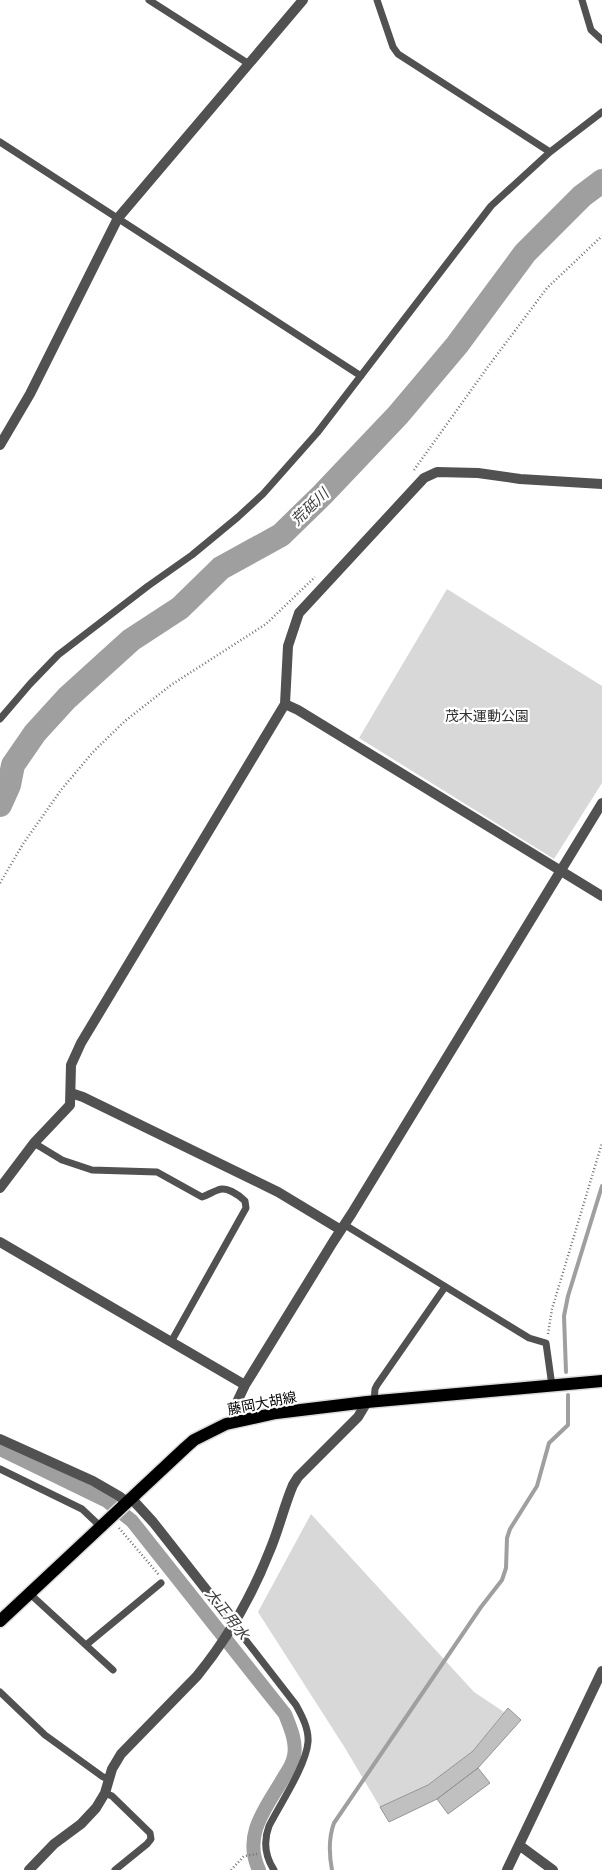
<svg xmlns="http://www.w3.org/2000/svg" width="602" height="1870" font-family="Arial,'Noto Sans JP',sans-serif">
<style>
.green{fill:#d8d8d8}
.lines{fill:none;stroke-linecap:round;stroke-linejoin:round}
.stream{stroke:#9f9f9f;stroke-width:4}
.canal{stroke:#9f9f9f;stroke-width:14}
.river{stroke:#9f9f9f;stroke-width:24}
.building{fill:#c0c0c0;stroke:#959595}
.primary-casing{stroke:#dbdbdb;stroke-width:15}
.path{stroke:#737373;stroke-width:2.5;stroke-dasharray:1 2.5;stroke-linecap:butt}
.service{stroke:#515151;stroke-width:7}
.minor{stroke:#515151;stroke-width:10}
.primary{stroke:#000;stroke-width:12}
.labels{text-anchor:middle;stroke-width:4.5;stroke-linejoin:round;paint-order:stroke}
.park-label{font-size:14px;fill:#2f2f2f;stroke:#fff}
.street-label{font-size:14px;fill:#000;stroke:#fff}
.water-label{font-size:15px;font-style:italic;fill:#404040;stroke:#fff}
</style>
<rect width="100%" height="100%" fill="#fff"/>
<!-- green -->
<path class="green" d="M447,589l155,97v97l-48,76 -195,-121z
M311,1514l163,178 30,20 -31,39 -45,34 -48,22 -35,-59 -87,-136z"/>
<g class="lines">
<!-- stream -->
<path class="stream" d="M566,1372l-2,-56 4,-20 34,-110
M332,1870c-3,-16 -4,-31 2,-47l147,-216 21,-27 4,-12 1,-30 3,-9 27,-43 12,-43 19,-18v-30"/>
<!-- canal -->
<path class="canal" d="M0,1449l107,52 25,20 153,193c5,13 12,28 9,42 -1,7 -6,15 -10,21 -17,30 -42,57 -25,93"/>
<!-- river -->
<path class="river" d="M0,805l9,-20 4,-20 22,-32 32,-35 64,-58 49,-32 41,-40 60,-33 41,-40 76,-80 59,-70 68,-92 57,-57 20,-15"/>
</g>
<!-- building -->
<path class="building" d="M508,1708l13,12 -43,48 -41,31 -48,23 -9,-15 48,-22 45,-34z
M478,1768l12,15 -42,31 -11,-15z"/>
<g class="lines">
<defs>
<path id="primary" d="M0,1621l185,-173 9,-8 32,-16 50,-11 91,-11 235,-21"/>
</defs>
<!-- primary casing -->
<use href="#primary" class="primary-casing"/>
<!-- path -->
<path class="path" d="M414,470l73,-102 60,-80 55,-52
M0,883l23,-39 38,-54 32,-38 32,-31 46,-36 95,-61 49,-47
M548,1334l4,-25 50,-166
M119,1528l40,47
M231,1870l13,-14 13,-2"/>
<!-- service -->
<path class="service" d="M149,0l100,64
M377,0l16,47 5,7 152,98
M582,0l9,30 11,10
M0,142l361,234
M0,719l30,-35 28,-29 90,-69 44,-31 46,-38 25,-23 54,-61 174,-227 59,-54 52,-40
M34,1143l28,17 30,10 65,2 45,25c6,-2 10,-5 16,-7 8,-4 21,5 27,11l1,7 -75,134
M345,1225l184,113 17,5 6,43
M374,1402l1,-13 2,-4 68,-98
M0,1469l82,40 18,17
M29,1593l84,77
M234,1625l62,80c6,11 13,24 12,37 -2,24 -28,62 -39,84 -6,16 -4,30 5,44
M86,1645l75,-62
M0,1692l45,43 58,42 5,1
M105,1793l7,3 38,37 1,6 -4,5 -32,26"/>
<!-- minor -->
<path class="minor" d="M0,445l30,-51 88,-176 185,-218
M285,704l13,6 304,186
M71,1093l12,4 195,95 63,38
M0,1188l34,-45 36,-38 1,-40 10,-22 204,-339 3,-58 11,-33 125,-135 13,-6 41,1 42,6 82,5
M0,1242l245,143
M239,1420l-1,-20 7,-15 88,-143 19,-29 250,-410
M0,1439l93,42 26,15 8,6
M131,1498l22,24 81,103
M519,1845l34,25
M29,1870l25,-26 27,-20 15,-16 9,-15 7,-24 9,-15 76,-78c31,-38 55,-80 73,-126 9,-21 14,-44 23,-65l5,-8 60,-60 9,-15
M507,1870l95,-199"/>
<!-- primary -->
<use href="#primary" class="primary"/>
</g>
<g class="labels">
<!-- park labels -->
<g class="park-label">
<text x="487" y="721">茂木運動公園</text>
</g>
<!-- street labels -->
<g class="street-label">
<text transform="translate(262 1403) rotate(-11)" y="5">藤岡大胡線</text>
</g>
<!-- water labels -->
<g class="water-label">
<text transform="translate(310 507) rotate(-44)" y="5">荒砥川</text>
<text transform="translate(227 1614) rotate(52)" y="5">大正用水</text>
</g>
</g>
</svg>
